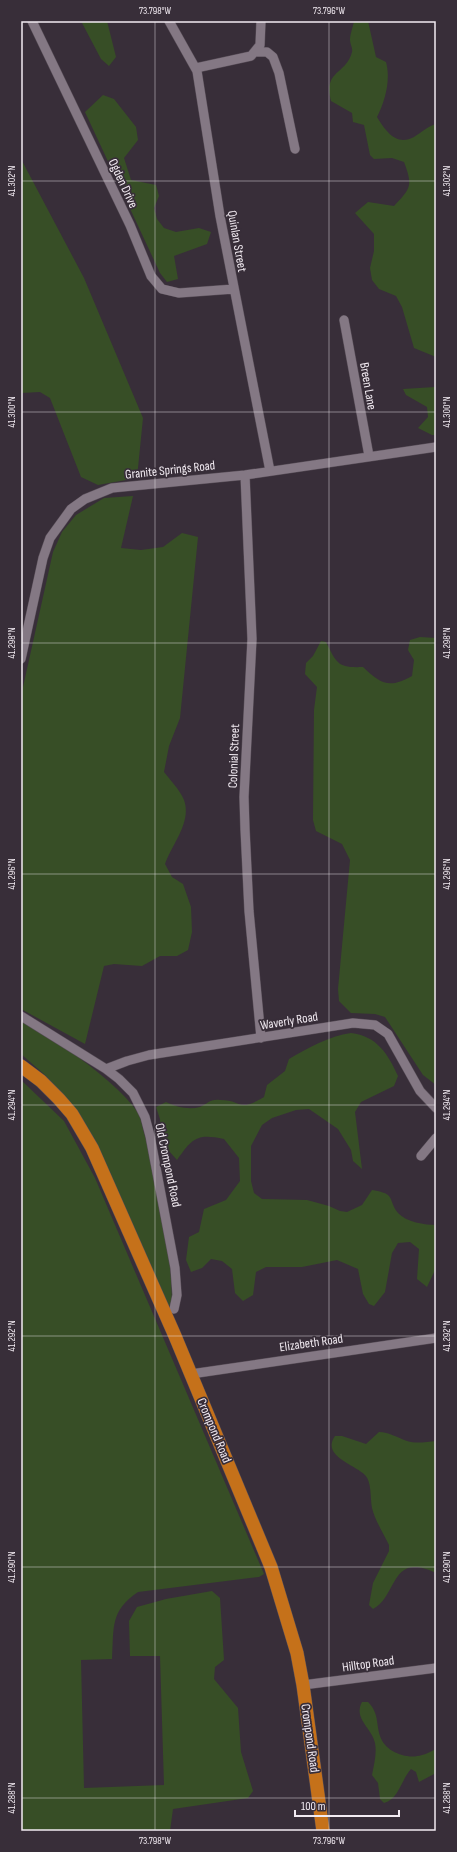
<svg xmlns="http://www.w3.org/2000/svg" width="457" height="1852" font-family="'Sofia Sans Condensed',sans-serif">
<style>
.green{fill:#374e26}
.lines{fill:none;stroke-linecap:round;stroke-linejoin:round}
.minor-casing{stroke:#574d57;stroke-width:10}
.highway-casing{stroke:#574d57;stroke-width:14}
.minor{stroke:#847884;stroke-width:9}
.highway{stroke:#c5711a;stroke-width:13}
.ticks{fill:none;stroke:#f2ebf2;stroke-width:1;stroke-opacity:0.45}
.labels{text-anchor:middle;stroke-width:3.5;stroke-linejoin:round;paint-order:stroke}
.street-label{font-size:13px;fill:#f2ebf2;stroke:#382e39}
.neatline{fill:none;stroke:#f2ebf2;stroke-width:1.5}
.ticks-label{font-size:10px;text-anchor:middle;fill:#f2ebf2}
</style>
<rect width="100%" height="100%" fill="#382e39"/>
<!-- green -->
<path class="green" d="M81,21h26l9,36 -7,9 -8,-7z
M354,21h14l8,36 10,5c5,18 -1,39 -9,55 8,13 19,30 37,20 8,-5 14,-11 22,-13v233l-22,-9 -12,-41 -6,-11 -17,-7 -7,-9 -2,-12 4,-17v-17l-19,-21 13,-11 26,4c17,-18 19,-20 10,-44l-12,-4 -18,1 -4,-4 -6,-30 -11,-3 -1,-9 -21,-12c-8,-31 15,-26 21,-49 1,-4 -2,-8 -2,-12 0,-6 3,-13 4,-19z
M103,95l11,4 22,28 2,13 -14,18 7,22 25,5 3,11 -5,12 3,11 7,9 12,4 23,-4 12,4 -4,12 -33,12 4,23 -11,3 -7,-9 -75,-161z
M21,129v30l63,119 59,140 -6,60 -39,7 -17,-8 -31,-79 -10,-6 -19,1z
M436,385v50h-4l-14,-7 10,-11 -1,-10 -21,-12 -3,-6 32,-2z
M133,496l-12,52 20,2 22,-3 19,-14 16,4 -18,181 -11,28 -5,26c6,8 16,18 20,28 8,22 -12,44 -19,64l7,13 11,7 8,23 1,25 -4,18 -11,6h-17l-18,10 -28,-2 -10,2 -19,78 -64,-35v-313l32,-144 9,-20 14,-17 28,-17z
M420,637l16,1v447l-13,-10 -38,-58 -10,-3 -24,-1 -12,-12 -1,-12 12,-129 -8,-16 -26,-13 -3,-11 1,-110 3,-23 -12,-13 1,-11 7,-7 8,-15 5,1c11,22 12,26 37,25 18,17 26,22 49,9l2,-16 -6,-10 2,-10z
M21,1021c31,15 96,61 115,89 5,6 6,16 8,23 17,54 27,115 28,171l-4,2 -74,-168 -27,-40 -22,-23 -24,-21z
M351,1033c26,3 37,21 47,43l-4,10 -33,16 -6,10 7,57 -9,-8 -2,-11 -13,-21 -29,-20 -13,1 -24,8 -10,7 -11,21v35l3,12 8,6 45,1 22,6 11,5 7,1 15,-7 10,-15c25,4 15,9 26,23 8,9 27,12 38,12v43l-9,19 -10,-8 2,-30 -9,-7 -12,1 -6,10 -7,39 -11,14 -5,-2 -6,-10 -5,-25 -21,-9 -35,7h-36l-10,5 -3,23 -10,6 -8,-8 -3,-24 -10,-8 -11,-2 -9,9 -11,4 -5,-12 3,-23 10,-5 5,-23 22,-9 14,-19 -1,-23 -15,-19c-28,-6 -32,0 -47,21l-16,-18 -1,-23 -4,-12 10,-5c10,5 23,8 34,5 8,-3 9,-8 20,-7 23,0 17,13 44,-3l3,-12 18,-14 4,-12c19,-11 40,-23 62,-26z
M21,1080l43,41 31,57 169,396 -5,3 -121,15c-28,19 -24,35 -26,67l-31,1 3,128 80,-3 -4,-129h-30l-1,-35 8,-14 29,-8 46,-8 8,7 4,62 -9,7 -1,12 24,29 3,44 12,39 -5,7 -75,11 -3,22h-149z
M379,1432c10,0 19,6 28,9 9,3 19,1 29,0v132c-46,-22 -38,23 -63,36l-4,-4 4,-22 16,-32v-6c-6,-12 -14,-25 -17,-37 -2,-10 0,-26 -7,-33 -11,-11 -44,-19 -30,-39h7l24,8z
M362,1702h6c11,11 8,21 12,34 5,16 27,24 42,19 5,-1 9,-4 14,-6v24l-17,9 -3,-10 -5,-3c-10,11 -12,30 -27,34l-4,-4 -2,-16 -6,-8c2,-11 5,-21 3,-32 -3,-15 -22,-24 -13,-41z"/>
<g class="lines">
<defs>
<path id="minor" d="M32,21l98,204 21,51 11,13 17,4 55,-4
M169,21l28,50 23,145 50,255
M256,52h11l6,5 6,16 16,76
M196,68l55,-12 9,-11 1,-24
M344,320l25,136
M245,475l7,164 -8,158 1,32 4,82 12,127
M21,659l22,-101 7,-20 21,-29 14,-10 27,-11 133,-13 191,-28
M21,1016l85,53 13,10 14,14 12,24 5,19 25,132 2,27 -3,14
M106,1069l21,-8 22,-6 204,-32 22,2 13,9 32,57 16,17
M421,1156l15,-18
M191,1374l245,-36
M303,1685l133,-17"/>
<path id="highway" d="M21,1066l20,15 18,18 13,15 20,34 83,188 96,231 26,86 6,32 20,146"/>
</defs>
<!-- minor casing -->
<use href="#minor" class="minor-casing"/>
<!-- highway casing -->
<use href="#highway" class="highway-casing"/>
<!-- minor -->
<use href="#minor" class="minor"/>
<!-- highway -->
<use href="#highway" class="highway"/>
</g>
<!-- ticks -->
<path class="ticks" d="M155,21v1810M329,21v1810M21,181h415M21,412h415M21,643h415M21,874h415M21,1105h415M21,1336h415M21,1567h415M21,1798h415"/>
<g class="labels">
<!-- street labels -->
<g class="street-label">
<text transform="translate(124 183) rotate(65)" y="5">Ogden Drive</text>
<text transform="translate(238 241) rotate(80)" y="5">Quinlan Street</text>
<text transform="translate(369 386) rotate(80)" y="5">Breen Lane</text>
<text transform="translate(170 469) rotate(-6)" y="5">Granite Springs Road</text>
<text transform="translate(233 756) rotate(-88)" y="5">Colonial Street</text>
<text transform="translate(289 1020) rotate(-9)" y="5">Waverly Road</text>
<text transform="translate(169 1165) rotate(78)" y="5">Old Crompond Road</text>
<text transform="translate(311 1342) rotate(-8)" y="5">Elizabeth Road</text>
<text transform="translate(215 1430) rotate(67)" y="5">Crompond Road</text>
<text transform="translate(368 1663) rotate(-8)" y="5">Hilltop Road</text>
<text transform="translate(311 1738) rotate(82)" y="5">Crompond Road</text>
</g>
</g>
<!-- border -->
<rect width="457" height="1852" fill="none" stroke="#382e39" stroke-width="44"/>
<!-- scale -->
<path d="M295 1810v6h104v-6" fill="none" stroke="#f2ebf2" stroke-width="2"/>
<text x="301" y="1810" font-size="12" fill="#f2ebf2" stroke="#382e39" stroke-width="3" paint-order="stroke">100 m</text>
<rect x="22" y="22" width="413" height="1808" class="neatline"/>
<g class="ticks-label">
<text x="155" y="14">73.798°W</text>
<text x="329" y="14">73.796°W</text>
<text transform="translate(11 181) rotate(-90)" y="4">41.302°N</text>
<text transform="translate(446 181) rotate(-90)" y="4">41.302°N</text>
<text transform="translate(11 412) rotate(-90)" y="4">41.300°N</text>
<text transform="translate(446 412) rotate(-90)" y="4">41.300°N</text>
<text transform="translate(11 643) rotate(-90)" y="4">41.298°N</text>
<text transform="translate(446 643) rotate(-90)" y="4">41.298°N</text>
<text transform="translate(11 874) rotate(-90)" y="4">41.296°N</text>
<text transform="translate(446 874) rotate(-90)" y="4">41.296°N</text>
<text transform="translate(11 1105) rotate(-90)" y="4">41.294°N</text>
<text transform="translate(446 1105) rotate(-90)" y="4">41.294°N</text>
<text transform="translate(11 1336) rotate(-90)" y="4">41.292°N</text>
<text transform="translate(446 1336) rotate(-90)" y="4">41.292°N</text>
<text transform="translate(11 1567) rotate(-90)" y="4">41.290°N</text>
<text transform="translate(446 1567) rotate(-90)" y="4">41.290°N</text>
<text transform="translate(11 1798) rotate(-90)" y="4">41.288°N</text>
<text transform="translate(446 1798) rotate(-90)" y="4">41.288°N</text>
<text x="155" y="1844">73.798°W</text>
<text x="329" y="1844">73.796°W</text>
</g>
</svg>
